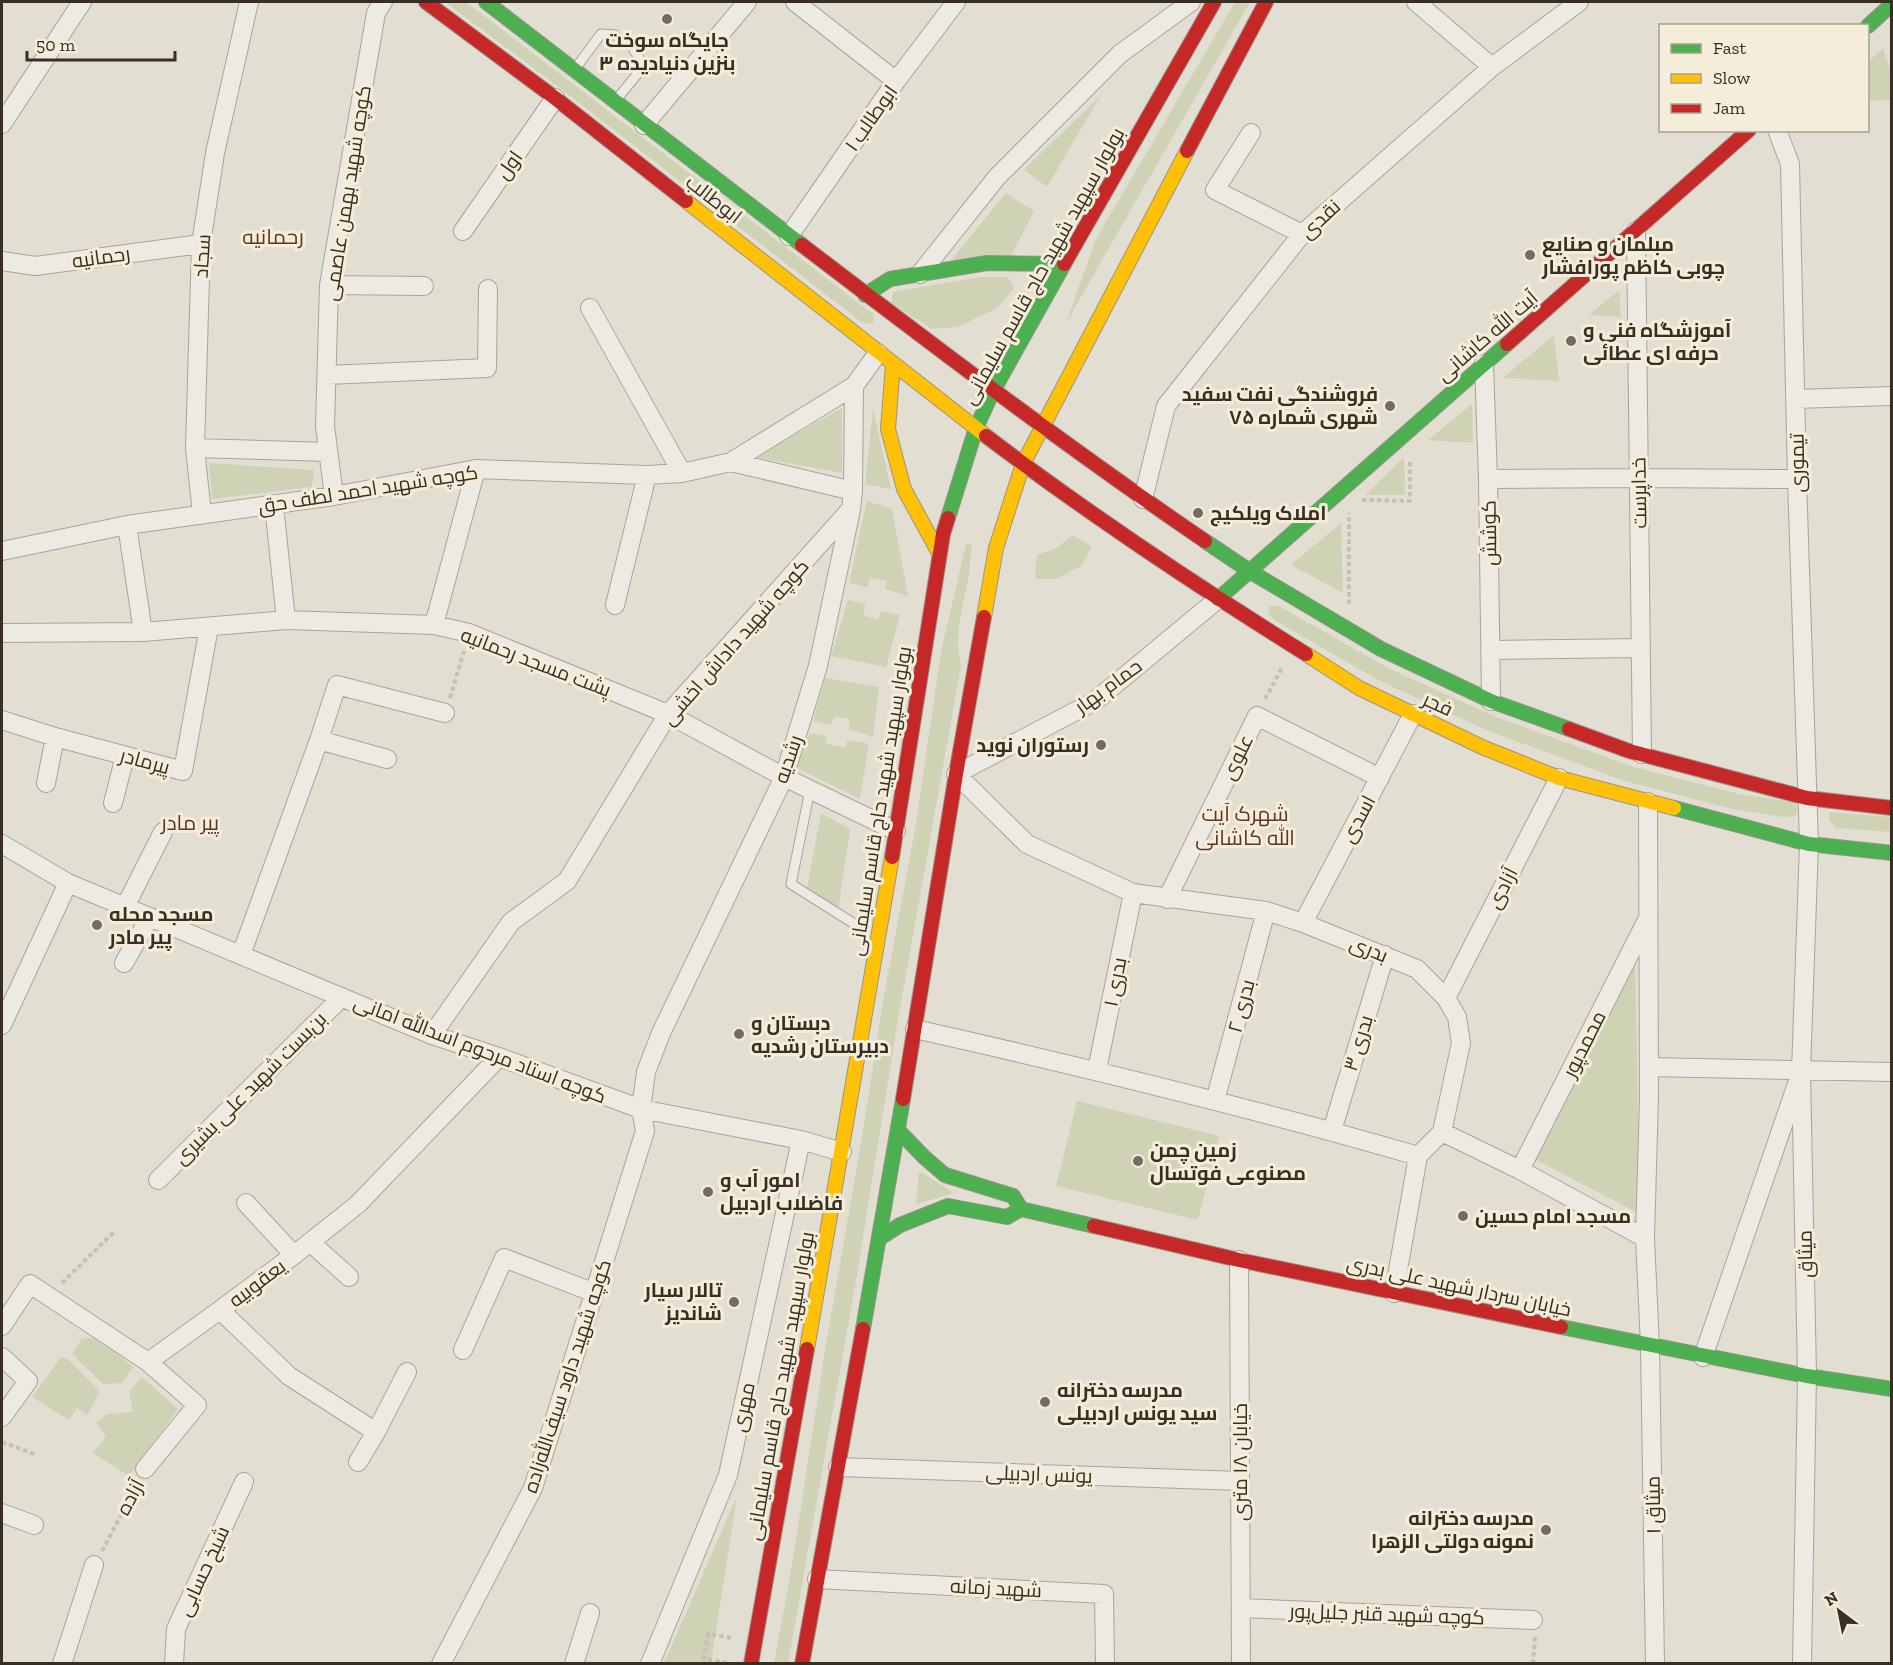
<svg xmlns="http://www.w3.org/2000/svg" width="1893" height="1665" font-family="'Zilla Slab',Cairo,serif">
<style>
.green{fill:#d0d2b6}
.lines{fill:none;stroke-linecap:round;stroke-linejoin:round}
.lane-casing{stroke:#a9a49a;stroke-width:11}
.street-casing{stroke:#a9a49a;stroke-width:20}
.fast-casing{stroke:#99938a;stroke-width:16}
.slow-casing{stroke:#99938a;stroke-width:16}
.jam-casing{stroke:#99938a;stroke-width:16}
.path{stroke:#c5c1b9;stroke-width:4;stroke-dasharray:4.5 3;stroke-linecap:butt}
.lane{stroke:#eceae3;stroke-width:9}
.street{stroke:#eceae3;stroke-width:18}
.fast{stroke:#4caf50;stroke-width:14}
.slow{stroke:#ffc107;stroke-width:14}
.jam{stroke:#c62828;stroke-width:14}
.poi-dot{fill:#746c60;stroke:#f3edda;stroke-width:2}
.labels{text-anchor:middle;stroke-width:6;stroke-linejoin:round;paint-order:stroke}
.poi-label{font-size:20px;font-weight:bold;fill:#382e23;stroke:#f3edda;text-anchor:start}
.street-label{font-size:20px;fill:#382e23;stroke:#f3edda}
.neighbourhood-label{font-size:21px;fill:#603527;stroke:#f3edda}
</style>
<rect width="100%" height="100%" fill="#e3ded2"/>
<!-- green -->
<path class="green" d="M445,2h21l408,313 -1,8 -5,1 -8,-3 -296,-230z
M1235,2h15l-184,321 30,-84z
M1883,48l8,24v28l-23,1v-39z
M1101,95l-54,92 -23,-17z
M1006,193l28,18 -23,45 -63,8z
M980,277h28l6,11 -16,20 -41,19 -25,2 -41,-26 2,-11z
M1619,290l2,27 -32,-2z
M1554,335l5,46 -56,-3z
M1472,404l1,39 -46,-3h1z
M842,408v65l-87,-16z
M873,409l18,80 -26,-5z
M1404,457l1,38h-40z
M209,463l105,7 -2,17 -100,12z
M867,501l25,8 16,87 -23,-7 2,-8 -16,-3 -4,9 -18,-4z
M1341,523l2,70 -52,-28z
M1073,535l19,12 -11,19 -25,13h-21l2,-24 19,-7z
M966,544l6,1c-1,9 -2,18 -3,28 -5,32 -16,61 -8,93l-64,359 -40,250 -69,388 -14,1 19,-105 32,-208 37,-214 22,-141 32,-172 25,-172z
M848,600l17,4 -1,12 14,3 3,-8 19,4 -14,52 -55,-11z
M1270,606h9l109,62 108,49 138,50 105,27 54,8 5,6 -3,8 -12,1 -51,-8 -107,-28 -139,-51 -108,-50 -104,-60 -6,-8z
M825,678l54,9 -6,50 -24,-8v-10l-15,-3 -3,9 -18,-4z
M810,733l17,3 -1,8 19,3 3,-7 21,4 -9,55 -67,-33z
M1830,812l61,5v15l-55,-4 -7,-8z
M821,813l29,16 -12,82 -32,-17z
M1635,957l5,257 -106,-55z
M1077,1101l142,35 -21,84 -142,-34z
M919,1171l35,22 -38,11z
M82,1338h16l35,29 -11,16 -19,1 -31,-30z
M61,1357l8,3 31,32 -13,23 -10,-7 -8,12 -37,-23z
M142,1377l36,32 -49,67 -36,-23 13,-16 -10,-15 11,-8 26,-2 -4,-20z
M737,1496l-26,167h-47z"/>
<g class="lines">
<defs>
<path id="lane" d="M575,69l26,-35 14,1
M616,100l28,-34 -10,-16
M810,790l-19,94 62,39"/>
<path id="street" d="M795,2l101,79
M1416,2l76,65
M2,124l80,-122
M644,125l103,-123
M1777,130l13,34 7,315 12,365 -8,227 6,305 -5,288
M1251,133l-36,57 87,44
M463,231l92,-133
M1636,231l6,523
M789,236l107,-155 60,-79
M2,261l33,5 166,-22
M920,274l77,-97 123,-123 71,-52
M329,285l95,1
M590,308l92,165
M1484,364l4,115 3,222
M327,375l160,-7 1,-79
M1795,399l97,-3
M195,448l133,4
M731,462l122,29
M1488,479l151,-1 158,1
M334,496l-9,-70 4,-141 47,-272 7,-11
M1143,499l23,-93 136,-172 190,-167 87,-65
M274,505l12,115
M202,514l-7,-66 6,-204 14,-91 34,-151
M127,525l16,107
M2,551l125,-26 207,-29 142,-27 171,6 35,-2 49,-11 123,-76 24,-33
M1218,599l-123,102 -139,73 71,70 106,49 133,18 37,12 114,46 29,29 11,19 4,26 -19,89 78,38 125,68
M615,605l32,-130
M434,625l42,-156
M2,633l141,-1 143,-12 148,5 35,8 199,81 116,63 112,54
M1490,650l151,-2
M2,720l53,17 128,34 26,-144
M319,740l68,19
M46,783l9,-46
M1648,802l1,295 -4,141 5,108 5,318
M113,803l12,-47
M2,844l66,39 364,152 67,22 142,52 160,31 41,12
M1167,899l90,-183 123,62
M125,907l38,-75
M1303,923l110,-209
M241,955l78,-215 18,-55 108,28
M124,963l26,-46
M1446,998l113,-220
M2,1025l66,-142
M915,1029c169,38 337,79 503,127
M432,1035l79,-113 56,-41 101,-167 182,-204
M1649,1067l243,5
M1097,1070l36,-177
M1215,1101l51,-190
M1332,1131l53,-176
M1520,1170l127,-250
M158,1180l184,-183
M246,1203l48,52
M310,1242l39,35
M1239,1260l2,404
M1394,1293l24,-137 24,-24
M220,1310l69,66 87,56
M2,1326l28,-42 118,78 72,-52 74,-55 64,-51 141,-147
M463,1350l41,-92 91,35
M2,1357l26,24 -26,36
M1703,1357l94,-273
M358,1462l18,-30 31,-60
M838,1467l402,14
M145,1469l52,-64 -49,-43
M2,1513l32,12
M817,1579l287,15 1,70
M1241,1608l292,12
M62,1664l32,-99
M174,1664l2,-35 68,-147
M441,1664l92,-176 112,-357 -4,-22 5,-37 15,-39 123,-256 34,-111 33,-156 2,-19 1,-105
M574,1664l16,-51
M650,1664l78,-189 73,-335"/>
<path id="fast" d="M486,2l316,243
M1868,26l24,-22
M865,295l25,-16 97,-16 77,1
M948,518l28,-90 17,-37 71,-127
M1205,541l46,31 130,77 110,52 78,28
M1218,599l289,-255
M1674,808l135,36 83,9
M898,1130l26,27 21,18 68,21 8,13 73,17
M880,1238l20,-13 48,-19 59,11 14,-8
M1561,1327l246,49 85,13
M863,1329l40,-230"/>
<path id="slow" d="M686,201l300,235
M893,364l-5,65 16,60 36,66
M984,617l12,-69 27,-84 164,-313
M1306,654l53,34 123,59 77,31 115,30
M807,1349l85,-492"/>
<path id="jam" d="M426,2l129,96 131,103
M1187,151l79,-149
M802,245c132,101 265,202 403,296
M1064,264l150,-262
M1507,344l242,-214
M986,436c103,78 211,150 320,218
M1569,729l60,22 178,47 85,10
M892,857l51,-323 5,-16
M903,1099l53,-325 28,-157
M1094,1226l145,34 322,67
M751,1664l56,-315
M802,1664l61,-335"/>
</defs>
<!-- lane casing -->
<use href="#lane" class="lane-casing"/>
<!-- street casing -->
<use href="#street" class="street-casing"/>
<!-- fast casing -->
<use href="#fast" class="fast-casing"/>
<!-- slow casing -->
<use href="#slow" class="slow-casing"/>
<!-- jam casing -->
<use href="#jam" class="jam-casing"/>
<!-- path -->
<path class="path" d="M1362,500l48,1v-41
M1349,604v-91
M450,698l14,-47
M1265,699l18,-33
M62,1283l52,-51
M2,1442l35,13
M102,1551l36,-68
M727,1663l-23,-4 4,-25 25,4
M1533,1664l2,-28"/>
<!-- lane -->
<use href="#lane" class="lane"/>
<!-- street -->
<use href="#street" class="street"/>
<!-- fast -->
<use href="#fast" class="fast"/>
<!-- slow -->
<use href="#slow" class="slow"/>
<!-- jam -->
<use href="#jam" class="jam"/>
</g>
<!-- markers -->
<g class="poi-dot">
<circle cx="667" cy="19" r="6"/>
<circle cx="1530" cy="255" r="6"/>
<circle cx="1571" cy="341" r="6"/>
<circle cx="1390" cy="406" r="6"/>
<circle cx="1198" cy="513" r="6"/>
<circle cx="1101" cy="745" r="6"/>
<circle cx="97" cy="925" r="6"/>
<circle cx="739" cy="1034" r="6"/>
<circle cx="1138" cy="1161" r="6"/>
<circle cx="708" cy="1192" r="6"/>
<circle cx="1463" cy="1216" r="6"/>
<circle cx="734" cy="1302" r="6"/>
<circle cx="1045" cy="1402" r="6"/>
<circle cx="1546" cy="1530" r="6"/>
</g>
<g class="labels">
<!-- poi labels -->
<g class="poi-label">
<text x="667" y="47" text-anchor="middle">جایگاه سوخت<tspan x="667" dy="23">بنزین دنیادیده ۳</tspan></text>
<text x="1542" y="251">مبلمان و صنایع<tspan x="1542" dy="23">چوبی کاظم پورافشار</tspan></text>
<text x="1583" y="337">آموزشگاه فنی و<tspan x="1583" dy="23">حرفه ای عطائی</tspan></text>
<text x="1378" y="401" text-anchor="end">فروشندگی نفت سفید<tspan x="1378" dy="23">شهری شماره ۷۵</tspan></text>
<text x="1210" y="520">املاک ویلکیج</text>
<text x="1089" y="752" text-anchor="end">رستوران نوید</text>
<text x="109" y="921">مسجد محله<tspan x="109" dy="23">پیر مادر</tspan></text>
<text x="751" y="1030">دبستان و<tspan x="751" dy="23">دبیرستان رشدیه</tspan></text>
<text x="1150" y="1157">زمین چمن<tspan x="1150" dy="23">مصنوعی فوتسال</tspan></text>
<text x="720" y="1187">امور آب و<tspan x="720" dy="23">فاضلاب اردبیل</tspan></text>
<text x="1475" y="1223">مسجد امام حسین</text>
<text x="722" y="1297" text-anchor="end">تالار سیار<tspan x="722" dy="23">شاندیز</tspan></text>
<text x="1057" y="1397">مدرسه دخترانه<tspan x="1057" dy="23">سید یونس اردبیلی</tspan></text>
<text x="1534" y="1525" text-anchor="end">مدرسه دخترانه<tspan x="1534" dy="23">نمونه دولتی الزهرا</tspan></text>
</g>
<!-- street labels -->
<g class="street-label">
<text transform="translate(871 118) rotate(-55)" y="7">ابوطالب ۱</text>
<text transform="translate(509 165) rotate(-55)" y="7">اول</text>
<text transform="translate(347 193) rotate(-81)" y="7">کوچه شهید بهمن عاصمی</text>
<text transform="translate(714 199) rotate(38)" y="7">ابوطالب</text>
<text transform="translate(1320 219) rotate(-43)" y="7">نقدی</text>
<text transform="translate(202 256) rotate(-86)" y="7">سجاد</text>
<text transform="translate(101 257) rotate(-8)" y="7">رحمانیه</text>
<text transform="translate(1043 266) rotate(-61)" y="7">بولوار سپهبد شهید حاج قاسم سلیمانی</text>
<text transform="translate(1487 336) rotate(-41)" y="7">آیت الله کاشانی</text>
<text transform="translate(1797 463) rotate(-91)" y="7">تیموری</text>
<text transform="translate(368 489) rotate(-9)" y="7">کوچه شهید احمد لطف حق</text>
<text transform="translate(1639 493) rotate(-91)" y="7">خداپرست</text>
<text transform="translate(1489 533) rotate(-91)" y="7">کوشش</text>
<text transform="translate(735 642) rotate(-49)" y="7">کوچه شهید داداش اخشی</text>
<text transform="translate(536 662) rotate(21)" y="7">پشت مسجد رحمانیه</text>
<text transform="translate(1108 686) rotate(-36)" y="7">حمام بهار</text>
<text transform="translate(1438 704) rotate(25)" y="7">فجر</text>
<text transform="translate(1237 757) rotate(-64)" y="7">علوی</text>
<text transform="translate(788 759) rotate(-71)" y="7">رشدیه</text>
<text transform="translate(145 761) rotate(15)" y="7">پیرمادر</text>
<text transform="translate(880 801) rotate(-81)" y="7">بولوار سپهبد شهید حاج قاسم سلیمانی</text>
<text transform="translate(1358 819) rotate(-62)" y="7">اسدی</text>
<text transform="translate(1502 888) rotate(-63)" y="7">آزادی</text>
<text transform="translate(1369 949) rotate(22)" y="7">بدری</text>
<text transform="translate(1115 982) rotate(-79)" y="7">بدری ۱</text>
<text transform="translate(1241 1006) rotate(-75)" y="7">بدری ۲</text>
<text transform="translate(1358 1043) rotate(-73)" y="7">بدری ۳</text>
<text transform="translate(1584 1044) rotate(-63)" y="7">محمدپور</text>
<text transform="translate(480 1049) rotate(21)" y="7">کوچه استاد مرحوم اسدالله امانی</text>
<text transform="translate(250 1088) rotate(-45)" y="7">بن‌بست شهید علی بشیری</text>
<text transform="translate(1805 1254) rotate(-91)" y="7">میثاق</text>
<text transform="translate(257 1283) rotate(-37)" y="7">یعقوبیه</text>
<text transform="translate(1459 1286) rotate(12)" y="7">خیابان سردار شهید علی بدری</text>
<text transform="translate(567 1376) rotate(-72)" y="7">کوچه شهید داود سیف‌الله‌زاده</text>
<text transform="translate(780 1386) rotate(-80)" y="7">بولوار سپهبد شهید حاج قاسم سلیمانی</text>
<text transform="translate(743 1407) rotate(-78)" y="7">مهری</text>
<text transform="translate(1240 1462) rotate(-90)" y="7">خیابان ۱۸ متری</text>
<text transform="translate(1039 1474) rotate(2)" y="7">یونس اردبیلی</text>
<text transform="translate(130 1497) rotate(-62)" y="7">آزاده</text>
<text transform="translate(1653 1505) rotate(-91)" y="7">میثاق ۱</text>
<text transform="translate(203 1571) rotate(-65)" y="7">شیخ حسابی</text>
<text transform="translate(996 1588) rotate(3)" y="7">شهید زمانه</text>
<text transform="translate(1387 1614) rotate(2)" y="7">کوچه شهید قنبر جلیل‌پور</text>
</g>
<!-- neighbourhood labels -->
<g class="neighbourhood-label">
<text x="273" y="244">رحمانیه</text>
<text x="1245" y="821">شهرک آیت<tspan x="1245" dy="24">الله کاشانی</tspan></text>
<text x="190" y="830">پیر مادر</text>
</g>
</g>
<!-- border -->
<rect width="1893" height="1665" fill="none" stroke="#382e23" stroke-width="6"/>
<!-- legend -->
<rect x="1659" y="24" width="210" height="108" fill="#f3edda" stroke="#a8a191" stroke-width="1.5"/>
<rect x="1671" y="44" width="30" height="9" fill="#4caf50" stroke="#a8a191" stroke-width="1.5"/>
<text x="1713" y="54" font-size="18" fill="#382e23">Fast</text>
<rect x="1671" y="74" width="30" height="9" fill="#ffc107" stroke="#a8a191" stroke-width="1.5"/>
<text x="1713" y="84" font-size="18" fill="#382e23">Slow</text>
<rect x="1671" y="104" width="30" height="9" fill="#c62828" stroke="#a8a191" stroke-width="1.5"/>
<text x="1713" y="114" font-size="18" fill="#382e23">Jam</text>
<!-- north arrow -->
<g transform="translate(1839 1611) rotate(328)" stroke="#f3edda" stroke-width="4.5" paint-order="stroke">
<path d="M0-4.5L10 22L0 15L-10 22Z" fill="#382e23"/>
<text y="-9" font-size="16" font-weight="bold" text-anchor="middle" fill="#382e23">N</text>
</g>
<!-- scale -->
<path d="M27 51v9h148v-9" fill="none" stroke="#382e23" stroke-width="3"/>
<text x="36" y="51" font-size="18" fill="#382e23" stroke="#f3edda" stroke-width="4.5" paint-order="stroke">50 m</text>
</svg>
